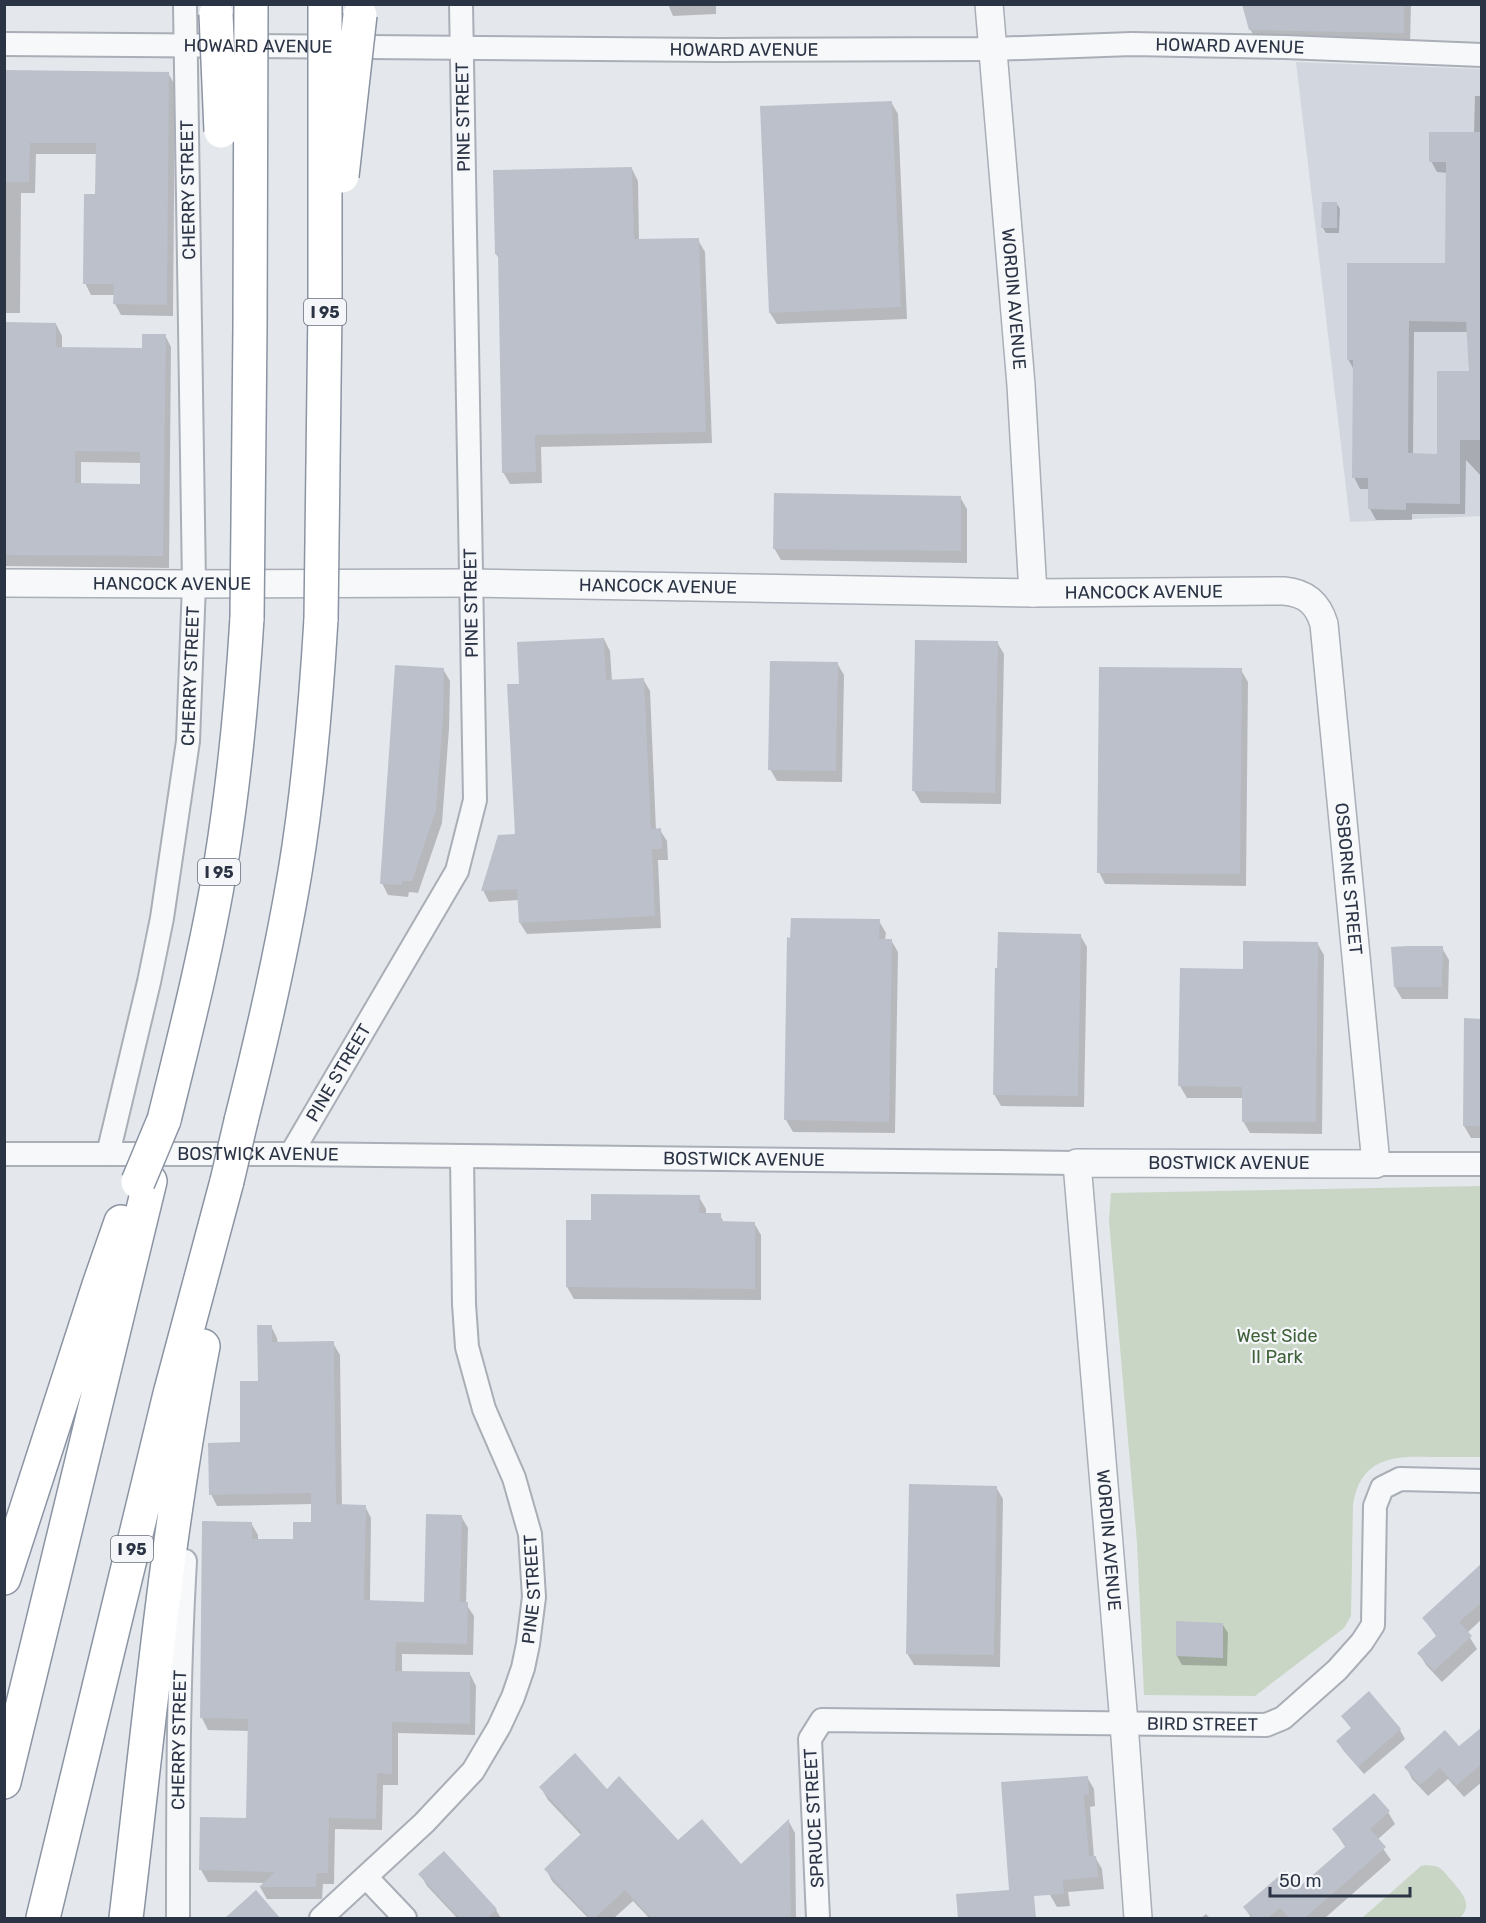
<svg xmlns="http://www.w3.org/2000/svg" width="1486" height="1923" font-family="Rubik,sans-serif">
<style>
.built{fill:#d2d6de}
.green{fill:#c9d6c5}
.shadow{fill:#0003;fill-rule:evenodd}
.building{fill:#bbc0ca;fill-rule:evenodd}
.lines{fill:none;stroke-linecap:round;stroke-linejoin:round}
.minor-casing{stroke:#a9aeb7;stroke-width:26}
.tertiary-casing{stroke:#a9aeb7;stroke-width:30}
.motorway-casing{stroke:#8b94a3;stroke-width:36}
.minor{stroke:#f7f8fa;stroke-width:22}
.tertiary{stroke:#f7f8fa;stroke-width:27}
.motorway{stroke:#fff;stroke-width:33}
.motorway-bridge-casing{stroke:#8b94a3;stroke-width:36;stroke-linecap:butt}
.motorway-bridge{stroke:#fff;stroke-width:33}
.labels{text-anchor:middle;stroke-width:4.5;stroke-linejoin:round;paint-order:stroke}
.shield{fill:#f4f6f9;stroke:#676e7b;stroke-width:1.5}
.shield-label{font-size:16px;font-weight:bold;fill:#2b3445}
.street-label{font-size:18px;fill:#2b3445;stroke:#f4f6f9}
.park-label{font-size:18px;fill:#3f6138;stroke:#f4f6f9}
</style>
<rect width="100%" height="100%" fill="#e4e7ec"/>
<!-- built -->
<path class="built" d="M1296,62l185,7v447l-131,6z"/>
<!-- green -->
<path class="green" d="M1481,1186v271c-17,0 -34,0 -51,0 -39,-1 -70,2 -77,48l-2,111 -7,12 -89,68 -111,-1 -7,-152 -28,-322 2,-28z
M1426,1865c5,1 11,0 15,4 4,3 7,8 10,11 10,12 23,24 9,38h-98l59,-52z"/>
<!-- shadow -->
<path class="shadow" d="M668,4h48v10l-43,2z
M1243,4h168l-1,40 -153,-3 -7,-12z
M4,71l164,2 7,12 -2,231 -52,-1 -6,-11v-9h-24l-6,-12 12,-87v-42h-61l-1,39h-14l-1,120h-16z
M1475,96h7v381l-16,-17 -1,54h-53v6h-36l-6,-11v-20h-10l-6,-12v-107l-6,-11 99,-94 1,-92 -11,-1 -6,-11 43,-28zM1414,332h54l2,40 -32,83h-25z
M891,102l7,12 9,205 -130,5 -7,-11z
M632,169l6,12 1,59h59l7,12 7,191 -171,4 1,36 -32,1 -7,-12 -3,-212 -4,-6z
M1337,204l3,5 -1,24h-13l-3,-5z
M56,324l6,12v12l82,1 21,-14 6,12 -2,221 -165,-2v-231zM81,462l60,1v22h-60z
M960,497l7,12v54l-186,-3 -7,-12z
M604,639l6,12 2,30 31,-2 7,12 6,139h4l7,11 1,19h-10l3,68 -134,6 -7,-11 -1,-23 -30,2 -6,-12 33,-55 4,-150z
M916,641l81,1 7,12 -3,150 -80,-1 -7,-12z
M837,663l7,12 -2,107 -65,-1 -7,-12z
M443,669l7,12 -1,48 -7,94 -24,70 -9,-1 -1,5 -20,-2 -6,-12z
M1241,670l7,12 -2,204 -141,-2 -6,-12z
M879,921l7,12 -1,7h6l7,12 -3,181 -102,-1 -7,-12z
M1080,935l7,12 -3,160 -83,-1 -7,-12z
M1317,943l7,12 -2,179 -72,-1 -7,-12v-23h-56l-7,-12 1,-116 64,1z
M1442,948l7,12 -1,39h-46l-7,-12z
M1482,1020v118h-11l-7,-12z
M699,1197l7,12v6h14l4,8h30l7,12v65l-187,-1 -7,-12 26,-65z
M271,1326l6,12 1,6 55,-1 7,12 2,151h23l6,12 -1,84 56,1 35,-87 7,12 -2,76 8,12 -1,39 -71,-1v18l68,2 6,12 -1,49 -77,-2v52h-15l-1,45 -47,-1 -1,55h-11l-1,15h-55l-7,-12 6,-4 -58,-1 -7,-12 46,-51 2,-88 -41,-1 -6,-12 49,-195 7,12v5l36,1 18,-18v-19l-95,2 -6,-12 31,-50 17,-61z
M996,1487l7,12 -3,168 -86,-2 -7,-12z
M1482,1565v54l-15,14 10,16 -35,33 -16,-17 -7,-12 18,-16 -13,-18z
M1178,1623l45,2 5,8 -1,33 -45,-1 -5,-9z
M1369,1693l31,37 5,9 -41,35 -21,-24 -5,-9 14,-12 -9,-13z
M1482,1729v53l-18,15 -16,-18 -20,17 -16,-17 -6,-12 53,-18z
M1087,1777l7,12 1,17 -5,1 4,50h1l7,12 2,20 -36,3 2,14 -13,1 -7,-12 -1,-12z
M541,1788l66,3 71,52 63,23 48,-44 6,11 1,85h-147l-16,-17 -19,17h-26l-36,-37 -6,-12 36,-33 -34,-36z
M1388,1812l7,12 -18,16 14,20 -66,58h-74l-6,-10 54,-19 47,-41 -12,-18z
M420,1874l76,36 5,8h-44l-30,-32z
M256,1892l20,26h-49z
M958,1896l69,6 1,16h-69z
M1206,1914l4,4h-9z"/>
<!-- building -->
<path class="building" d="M1242,4h162v29l-155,-3z
M4,70l165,2 -2,233 -54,-1 1,-20h-31l1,-90h11l1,-51h-66l-1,39h-25z
M892,101l9,206 -132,6 -9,-207z
M1429,132h53v308h-22v64l-54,-1v7l-38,-1v-31h-16l1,-118h-6v-97h98l1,-101h-17zM1409,321l57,1 3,49h-32v83l-29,-1z
M632,167l2,72 65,-1 7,194 -171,3 1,37 -34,1 -4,-219h-3l-2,-84z
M1322,202h15v26h-16z
M5,322l51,1v24l86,1v-14h24l-3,222 -159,-1zM75,451l65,1v32l-65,-1z
M774,493l187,3v55l-188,-2z
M604,638l2,42 38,-2 7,151 10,-1 1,21h-10l3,67 -136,7 -2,-34 -36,2 17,-56 17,-1 -8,-150h12l-2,-42z
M915,640l83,1 -3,152 -83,-2z
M770,661l68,1 -2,109 -68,-1z
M395,665l49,3 -1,49 -7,93 -24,71h-10v4l-22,-1z
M1099,667l143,1 -2,206 -143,-1z
M791,918l89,1 -1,20h13l-3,183 -105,-2 3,-183 3,1z
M998,932l83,2 -3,162 -85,-1 2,-127h2z
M1243,941l75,1 -2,180h-74v-35l-64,-1 2,-118 63,1z
M1407,946h36l-1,41h-48l-3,-40z
M1464,1018l18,1v107h-19z
M591,1194l109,1 -1,18h22v8l34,1v67l-189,-2v-67h25z
M257,1325h15v17l62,-1 2,163 30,1 -2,95 60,2 2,-88 36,1 -2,87h8l-1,42 -71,-2 -1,29 75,1v52l-78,-2v52l-15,-1 -1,46 -47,-1 -1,55h-11l-1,14h-57l16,-15 -76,-2 1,-53 46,1 2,-99 -48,-1 2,-197 50,1v17h41v-17h18v-29l-102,2 -1,-52 32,-1v-61h18z
M909,1484l88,2 -3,169 -88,-1z
M1482,1563v39l-23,20 13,14 -38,35 -17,-18 20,-18 -15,-17z
M1176,1621l47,2v35l-47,-2z
M1369,1691l32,38 -43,38 -22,-26 15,-13 -10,-12z
M1482,1727v37l-26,22 -16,-18 -20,17 -16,-18 41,-37 14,16z
M575,1753l32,36 12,-13 59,64 24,-21 39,45 48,-45 2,99h-140l-26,-28 -30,28h-5l-46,-49 38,-36 -43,-46z
M1088,1776l1,19h-5l5,61h7l2,21 -35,3 1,14 -30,2 2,22h-78l-2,-24 53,-4 -8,-108z
M1374,1793l16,18 -20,18 16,18 -81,71h-16l-9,-10 -12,10h-15l-10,-11 42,-36 14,16 47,-41 -14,-17z
M444,1851l53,58 -10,9h-28l-41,-44z
M256,1890l24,28h-55z"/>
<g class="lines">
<defs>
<g id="minor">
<path id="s1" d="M4,44l716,6 273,-1 139,-5 153,3 197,8"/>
<path id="s2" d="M4,1154h287l786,9"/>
<path id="s3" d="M108,1154l41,-172 13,-64 26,-177 6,-157 -9,-580"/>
<path id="s4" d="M291,1154l166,-283 18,-71 -14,-796"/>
<path d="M1376,1164h106"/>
<path d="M366,1877l39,41"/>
<path id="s5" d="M178,1918c0,-119 0,-238 7,-357"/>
<path id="s6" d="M321,1918l103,-95 49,-52 26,-44 14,-30 10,-29 5,-24 6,-47 -4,-63 -16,-56 -30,-69 -17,-62 -3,-43 -2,-147"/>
<path id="s7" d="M818,1918l-8,-179 12,-19 444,5 17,-7 54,-48 25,-28 11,-17 2,-119 7,-18 18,-9 82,2"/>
</g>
<g id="tertiary">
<path id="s8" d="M989,4l32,381 12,208"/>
<path id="s9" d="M4,583l190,1 277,-1 562,10 251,-2c23,2 34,13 40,33l52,540 -299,-1 47,560 14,195"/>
</g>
<path id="motorway" d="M164,1120c21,-85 43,-171 57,-257 13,-81 21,-163 26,-245
M241,1121c21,-83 40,-165 54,-249 14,-84 21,-169 26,-253
M4,1578l95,-293 22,-63
M4,1782l146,-601
M43,1918l127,-524 57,-213
M126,1918c23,-191 40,-383 77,-572"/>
</defs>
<!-- minor casing -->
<use href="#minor" class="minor-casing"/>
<!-- tertiary casing -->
<use href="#tertiary" class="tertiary-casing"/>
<!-- motorway casing -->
<use href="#motorway" class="motorway-casing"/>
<!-- minor -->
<use href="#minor" class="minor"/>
<!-- tertiary -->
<use href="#tertiary" class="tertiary"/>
<!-- motorway -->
<use href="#motorway" class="motorway"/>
<defs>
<path id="motorway-bridge" d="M216,14l5,117
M342,176l18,-161
M247,618l3,-290 1,-324
M321,619l4,-311v-304
M227,1181l14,-60
M138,1182l26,-62"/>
</defs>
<!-- motorway-bridge casing -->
<use href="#motorway-bridge" class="motorway-bridge-casing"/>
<!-- motorway-bridge -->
<use href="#motorway-bridge" class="motorway-bridge"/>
</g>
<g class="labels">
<!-- shield labels -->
<g class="shield">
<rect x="304" y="299" width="42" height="26" rx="4.5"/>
<rect x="198" y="859" width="42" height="26" rx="4.5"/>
<rect x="111" y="1536" width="42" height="26" rx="4.5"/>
</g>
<g class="shield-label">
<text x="325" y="318">I 95</text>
<text x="219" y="878">I 95</text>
<text x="132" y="1555">I 95</text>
</g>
<!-- street labels -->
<g class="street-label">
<text dy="6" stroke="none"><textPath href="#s1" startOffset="254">HOWARD AVENUE</textPath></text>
<text dy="6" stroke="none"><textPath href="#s1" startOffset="1226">HOWARD AVENUE</textPath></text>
<text dy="6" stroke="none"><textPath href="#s1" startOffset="740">HOWARD AVENUE</textPath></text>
<text transform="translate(463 117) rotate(-91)" y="6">PINE STREET</text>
<text transform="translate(188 190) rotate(-91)" y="6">CHERRY STREET</text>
<text dy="6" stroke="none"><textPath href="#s8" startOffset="296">WORDIN AVENUE</textPath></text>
<text dy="6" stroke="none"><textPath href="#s9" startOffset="168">HANCOCK AVENUE</textPath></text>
<text dy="6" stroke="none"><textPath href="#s9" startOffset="654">HANCOCK AVENUE</textPath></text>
<text dy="6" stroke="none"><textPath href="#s9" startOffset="1140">HANCOCK AVENUE</textPath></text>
<text transform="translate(471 603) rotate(-91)" y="6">PINE STREET</text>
<text dy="6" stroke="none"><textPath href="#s3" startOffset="486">CHERRY STREET</textPath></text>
<text dy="6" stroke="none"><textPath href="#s9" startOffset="1592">OSBORNE STREET</textPath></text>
<text dy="6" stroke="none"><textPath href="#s4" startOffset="94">PINE STREET</textPath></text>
<text dy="6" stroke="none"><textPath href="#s2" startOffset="254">BOSTWICK AVENUE</textPath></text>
<text dy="6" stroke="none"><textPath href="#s2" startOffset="740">BOSTWICK AVENUE</textPath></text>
<text x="1229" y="1169">BOSTWICK AVENUE</text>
<text dy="6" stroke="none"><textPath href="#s9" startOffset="2556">WORDIN AVENUE</textPath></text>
<text dy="6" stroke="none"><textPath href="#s6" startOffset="406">PINE STREET</textPath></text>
<text dy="6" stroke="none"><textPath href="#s7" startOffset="582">BIRD STREET</textPath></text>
<text dy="6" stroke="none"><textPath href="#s5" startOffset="178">CHERRY STREET</textPath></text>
<text transform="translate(814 1818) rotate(-93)" y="6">SPRUCE STREET</text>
</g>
<!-- park labels -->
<g class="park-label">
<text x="1277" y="1342">West Side<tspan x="1277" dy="21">II Park</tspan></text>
</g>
</g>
<!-- border -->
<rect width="1486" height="1923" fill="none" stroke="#2b3445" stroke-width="12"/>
<!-- scale -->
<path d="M1270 1887v9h140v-9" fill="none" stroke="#2b3445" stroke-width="3"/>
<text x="1279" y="1887" font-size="18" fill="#2b3445" stroke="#f4f6f9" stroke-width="4.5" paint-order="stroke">50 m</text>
</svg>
